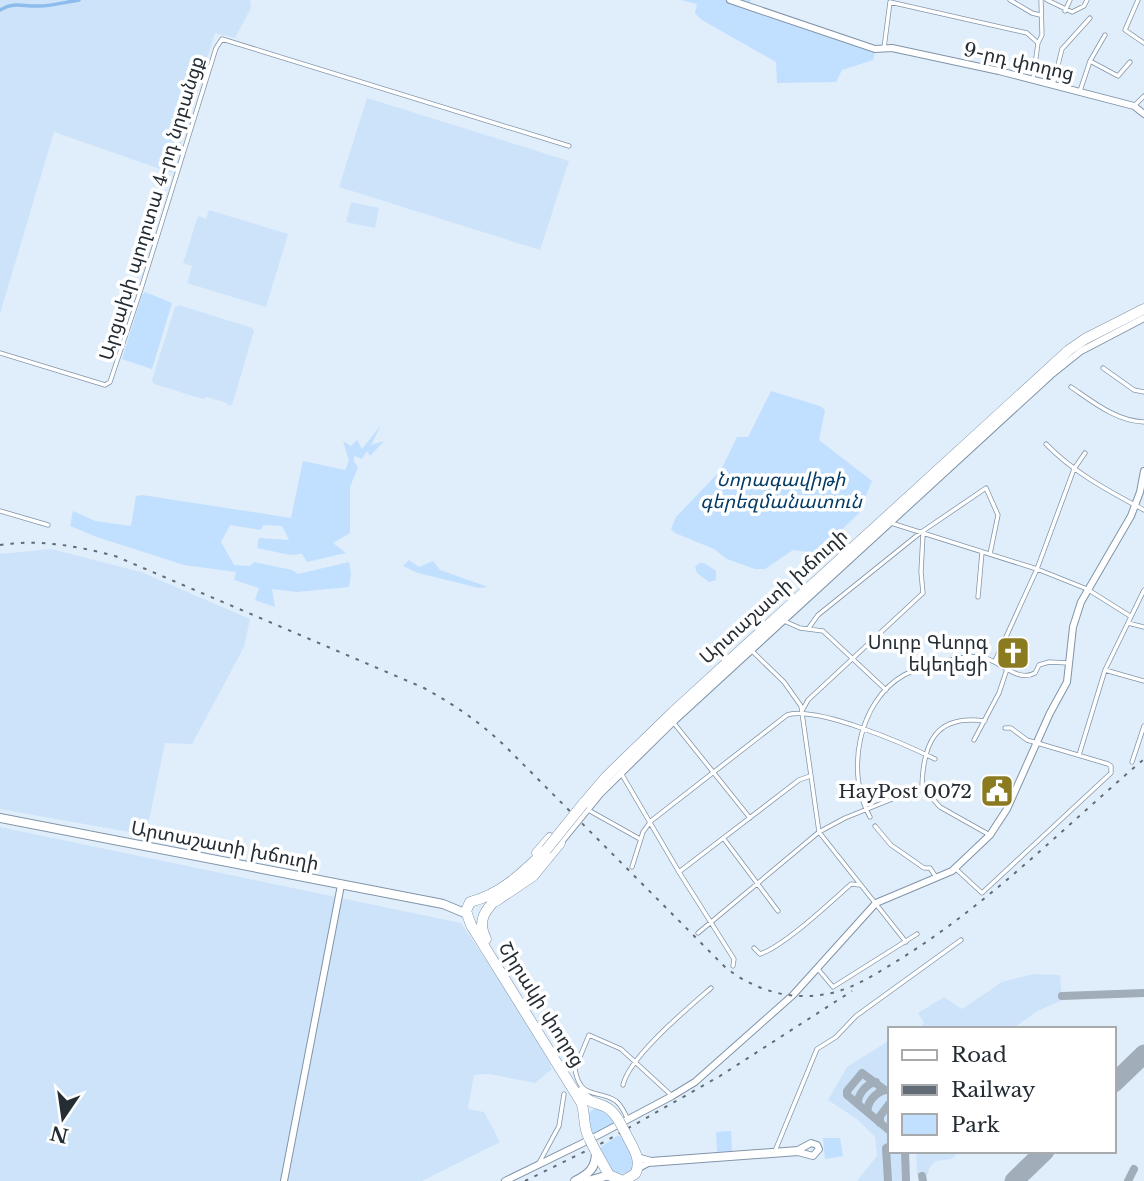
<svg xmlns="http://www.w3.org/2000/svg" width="1144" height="1181" font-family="'Libre Baskerville','Noto Sans Armenian',serif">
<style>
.built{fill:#cde3fa}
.green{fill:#c1dffe}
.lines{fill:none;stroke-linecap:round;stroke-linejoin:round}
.canal{stroke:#8cbceb;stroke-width:3.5}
.taxiway{stroke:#a1adb8;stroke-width:8}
.runway{stroke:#a1adb8;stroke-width:19}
.street-casing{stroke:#8094a9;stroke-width:5}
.secondary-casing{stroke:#8094a9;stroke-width:8}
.primary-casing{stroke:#8094a9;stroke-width:10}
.highway-casing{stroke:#8094a9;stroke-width:11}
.street{stroke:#fff;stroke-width:3.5}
.secondary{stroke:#fff;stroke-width:6}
.primary{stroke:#fff;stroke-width:8}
.highway{stroke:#fff;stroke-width:10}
.rail{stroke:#626c76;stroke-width:2;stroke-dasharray:3.5 7;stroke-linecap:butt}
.highway-bridge-casing{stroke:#8094a9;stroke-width:11;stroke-linecap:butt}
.highway-bridge{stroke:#fff;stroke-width:10}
.labels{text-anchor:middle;stroke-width:7;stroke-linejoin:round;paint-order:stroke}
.street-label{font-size:19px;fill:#242c34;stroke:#fff}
.park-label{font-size:19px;font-style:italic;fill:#043c66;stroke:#fff}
.poi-label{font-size:19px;fill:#242c34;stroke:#fff;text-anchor:end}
</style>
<rect width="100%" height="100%" fill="#e0eefb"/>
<!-- built -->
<path class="built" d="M0,0h250l1,8 -16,30 -20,-5 -43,140 -118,-41 -54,182z
M367,98l202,63 -29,89 -201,-63z
M351,202l28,6 -4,20 -29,-6z
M209,210l79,24 -22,73 -79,-24 5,-17 -9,-3 15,-47 8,3z
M179,305l73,23 2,3 -22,74 -4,1 -1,-3 -20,-6 -4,2 -49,-15 -2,-4 23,-73z
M51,549l90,23 109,47 -6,28 -52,97 -27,-1 -19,92 -146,-26v-255z
M0,827l461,96 80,120 11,26 -17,14 -46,-9 -15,1 -6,34 16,3 16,30 -78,39h-422z
M1033,974l27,1 2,25 -26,12 -24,17h-94l6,-6 -6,-10 26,-16 18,12 40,-27z
M890,1040v111h17v30h-50l20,-25 -2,-19 -18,-18 -29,-19 19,-33z
M916,1151h43l-7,8 -16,2 -6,6 -3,9 -10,-1z"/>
<!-- green -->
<path class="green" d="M681,0h70l-3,7 127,45 -2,8 -31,10 -6,12 -59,1 -1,-21 -74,-42 -7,-7 2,-9z
M145,292l27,11 -20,66 -30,-10 20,-64z
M771,391l49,15 5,4 -6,30 53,41 -13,32 -41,40 -25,-3 -28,19h-10l-28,-10 -13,-10 -39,-16 -4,-4 5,-12 45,-47 16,-33h11z
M381,425l-10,20 13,-4 -14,15 -3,-5 -5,8 -8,-3v6l4,5 -8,20v46l-17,10 13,10 -39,9 -5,-8 -12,1 -33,-7 2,-10 30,2 -7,-14 -18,-1 -4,5 -30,-5 -9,17 13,23 16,1 4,-4 38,8 6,4 51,-12 2,11 -2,14 -52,5 -25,-3 3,18 -20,-7 4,-12 -25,-8 2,-8 -52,-7 -87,-28 -27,-11 3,-15 22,10 36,5 5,-30 6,-1 149,23 12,-57 42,9 4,-9 -6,-20 8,5 6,-6 5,9z
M409,560l10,7 14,-6 7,9 48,17 -9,1 -61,-15 -15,-7z
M699,563h5l12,8v9l-7,2 -12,-9 -2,-6z
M601,1107l15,16 -25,13 -4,-22 8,-6z
M731,1131l1,20 -15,1 -1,-20z
M617,1136h6l12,22 -2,12c-20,11 -26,-5 -35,-21z
M823,1138h17l3,18 -18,3z"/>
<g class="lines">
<!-- canal -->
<path class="canal" d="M0,10c14,-9 23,-3 39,-4 13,0 27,-4 40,-6"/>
<!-- taxiway -->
<path class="taxiway" d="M1062,996l82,-3
M890,1090h-5l-23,-17 -15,18v4l43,36
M858,1104c-1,-9 9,-21 18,-22
M868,1112c-2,-9 8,-20 17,-22
M880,1123v-7l10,-13
M905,1151l1,30
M922,1176l1,5
M888,1181l-2,-33 4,-2
M1128,1181l6,-12"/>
<!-- runway -->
<path class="runway" d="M1114,1083l30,-29
M1014,1181l31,-30"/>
<defs>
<path id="street" d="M1010,0l22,13 8,2
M1047,0l25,12 12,-6 3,-6
M1138,0l-13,30 19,13
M890,2l137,31 11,10 -5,36
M1065,11l5,-11
M1038,43l4,-8 -1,-35
M884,48l6,-46
M1090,61l15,-26
M1053,85l9,-36 28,-31
M1080,91l10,-30 28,15 12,-14
M1134,106l10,-10
M0,353l105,32 5,-3 31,-93 75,-241 6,-9 347,107
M1103,368l31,22 10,2
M1071,387c22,15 45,34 73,35
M1046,444c28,29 63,47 98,66
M0,511l48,14
M891,523l146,46 50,20 43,27
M978,597l4,-45
M784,621l16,7 23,3 63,59
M1128,623l16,4
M808,629l10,-14 102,-82 66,-45 12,27 -8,39
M752,651l32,31 17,24 18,126 87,110
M995,661l42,-92 37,-100 11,-16
M1105,670l39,11
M802,711l6,-11 115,-107 -2,-21 2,-38
M985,721c-49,-7 -62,21 -63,66l18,20 48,27
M673,722l77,96
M974,740l25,-47 8,-24
M1079,755l26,-85 39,-80
M1132,762l12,-36
M621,773l58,99 55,87 -1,7
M590,811l50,28
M870,817c-25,-44 -12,-116 34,-142 13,-7 32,-12 46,-15 10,-2 21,-5 32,-3 17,3 35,26 53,16l4,-8 10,-3 20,1
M875,826l16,19 33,23h6l6,9
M724,839l54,72
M632,867l11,-35 8,-11 136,-106c31,-9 118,29 148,44
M956,869l26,24 129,-120v-7l-3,-2 -81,-24 -16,-12h-6
M679,872l120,-92 11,-4
M698,933l121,-101 26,-14 77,-31
M754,948l6,6c23,-7 71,-52 91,-70l9,1
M818,969l15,18 84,-53
M623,1085c6,-28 65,-77 88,-97
M628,1120c-3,-7 -6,-14 -12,-19 -17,-12 -36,0 -41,-32l14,-34 32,14 50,46
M775,1151l42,-102 19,-12 20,-21 105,-76
M539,1163l20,-37 5,-32"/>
<path id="secondary" d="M730,0l145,49 17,-1 107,23 135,35 10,8
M560,843l40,-49 73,-72 378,-347 30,-24 63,-33
M637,1157l14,4 147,-11 13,-7 6,2 2,4 -6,7 -15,-4 -150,11 -9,5
M284,1181l57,-296
M505,1181l86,-42 81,-43 23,-14 98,-87 83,-92 76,-32 38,-36 17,-26 43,-96 17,-31 6,-55 8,-25 50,-86 9,-24 4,-21"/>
<path id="primary" d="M0,818l443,86 24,10
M575,1181c14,-7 21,-13 21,-29
M588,1181l21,-6"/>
<path id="highway" d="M583,804l23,-27 67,-65 396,-362 16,-11 59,-30
M546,850c-23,22 -44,44 -76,52l-4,9 5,14 110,177c5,12 1,23 8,36
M496,901l37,-25 27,-33 -10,-5 -13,15
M486,939c-10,-19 0,-30 14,-44
M581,1092c13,19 23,4 38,29
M595,1150l14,25 14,6
M623,1181l12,-7c8,-14 -3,-27 -9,-40"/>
</defs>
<!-- street casing -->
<use href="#street" class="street-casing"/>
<!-- secondary casing -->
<use href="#secondary" class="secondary-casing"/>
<!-- primary casing -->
<use href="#primary" class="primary-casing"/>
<!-- highway casing -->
<use href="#highway" class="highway-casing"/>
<!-- street -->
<use href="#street" class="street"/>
<!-- secondary -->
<use href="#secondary" class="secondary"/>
<!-- primary -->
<use href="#primary" class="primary"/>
<!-- highway -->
<use href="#highway" class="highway"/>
<!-- rail -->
<path class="rail" d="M0,545c39,-6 77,1 115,11l309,132c31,17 57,35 82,59l219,220c26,21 61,33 95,28 27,-3 49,-17 72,-31 93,-56 170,-135 252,-205
M525,1181l79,-39 116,-66 132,-85"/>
<defs>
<path id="highway-bridge" d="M546,850l37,-46
M619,1121l7,13
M589,1138l6,12"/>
</defs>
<!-- highway-bridge casing -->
<use href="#highway-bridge" class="highway-bridge-casing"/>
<!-- highway-bridge -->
<use href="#highway-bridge" class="highway-bridge"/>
</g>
<!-- icons -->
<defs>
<symbol id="church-square" viewBox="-11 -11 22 22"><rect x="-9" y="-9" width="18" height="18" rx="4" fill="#8b7b20" stroke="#fff"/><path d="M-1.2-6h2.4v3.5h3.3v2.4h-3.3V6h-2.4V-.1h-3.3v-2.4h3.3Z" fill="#fff"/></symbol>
<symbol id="civic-square" viewBox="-11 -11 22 22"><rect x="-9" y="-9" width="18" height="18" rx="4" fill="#8b7b20" stroke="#fff"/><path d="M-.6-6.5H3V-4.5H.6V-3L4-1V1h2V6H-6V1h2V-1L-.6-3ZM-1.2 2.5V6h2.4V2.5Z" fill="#fff"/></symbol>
</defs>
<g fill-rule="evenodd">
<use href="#church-square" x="994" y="634" width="38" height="38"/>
<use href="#civic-square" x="978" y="772" width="38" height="38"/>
</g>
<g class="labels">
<!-- street labels -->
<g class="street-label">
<text transform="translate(1019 61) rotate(13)" y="7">9-րդ փողոց</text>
<text transform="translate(151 208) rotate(-73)" y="7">Արցախի պողոտա 4-րդ նրբանցք</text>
<text transform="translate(773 596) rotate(-42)" y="7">Արտաշատի խճուղի</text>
<text transform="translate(225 845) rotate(11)" y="7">Արտաշատի խճուղի</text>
<text transform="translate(542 1004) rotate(58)" y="7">Շիրակի փողոց</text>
</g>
<!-- park labels -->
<g class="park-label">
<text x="781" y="486">Նորագավիթի<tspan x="781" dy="22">գերեզմանատուն</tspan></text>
</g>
<!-- poi labels -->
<g class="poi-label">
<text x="988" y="649">Սուրբ Գևորգ<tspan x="988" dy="22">եկեղեցի</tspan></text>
<text x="972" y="798">HayPost 0072</text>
</g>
</g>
<!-- legend -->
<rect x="888" y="1027" width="228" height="126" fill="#ffffff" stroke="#a7abae" stroke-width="2"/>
<rect x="902" y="1050" width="35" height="10" fill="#ffffff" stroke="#a7abae" stroke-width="2"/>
<text x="951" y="1062" font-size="21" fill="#242c34">Road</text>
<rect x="902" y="1085" width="35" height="10" fill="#626c76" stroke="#a7abae" stroke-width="2"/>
<text x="951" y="1097" font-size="21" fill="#242c34">Railway</text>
<rect x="902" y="1114" width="35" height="21" fill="#c1dffe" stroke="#a7abae" stroke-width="2"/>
<text x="951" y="1132" font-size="21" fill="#242c34">Park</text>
<!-- north arrow -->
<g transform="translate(63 1118) rotate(193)" stroke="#ffffff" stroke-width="5" paint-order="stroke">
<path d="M0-5L12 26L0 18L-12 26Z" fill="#242c34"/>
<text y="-10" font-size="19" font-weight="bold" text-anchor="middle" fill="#242c34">N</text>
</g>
</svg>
